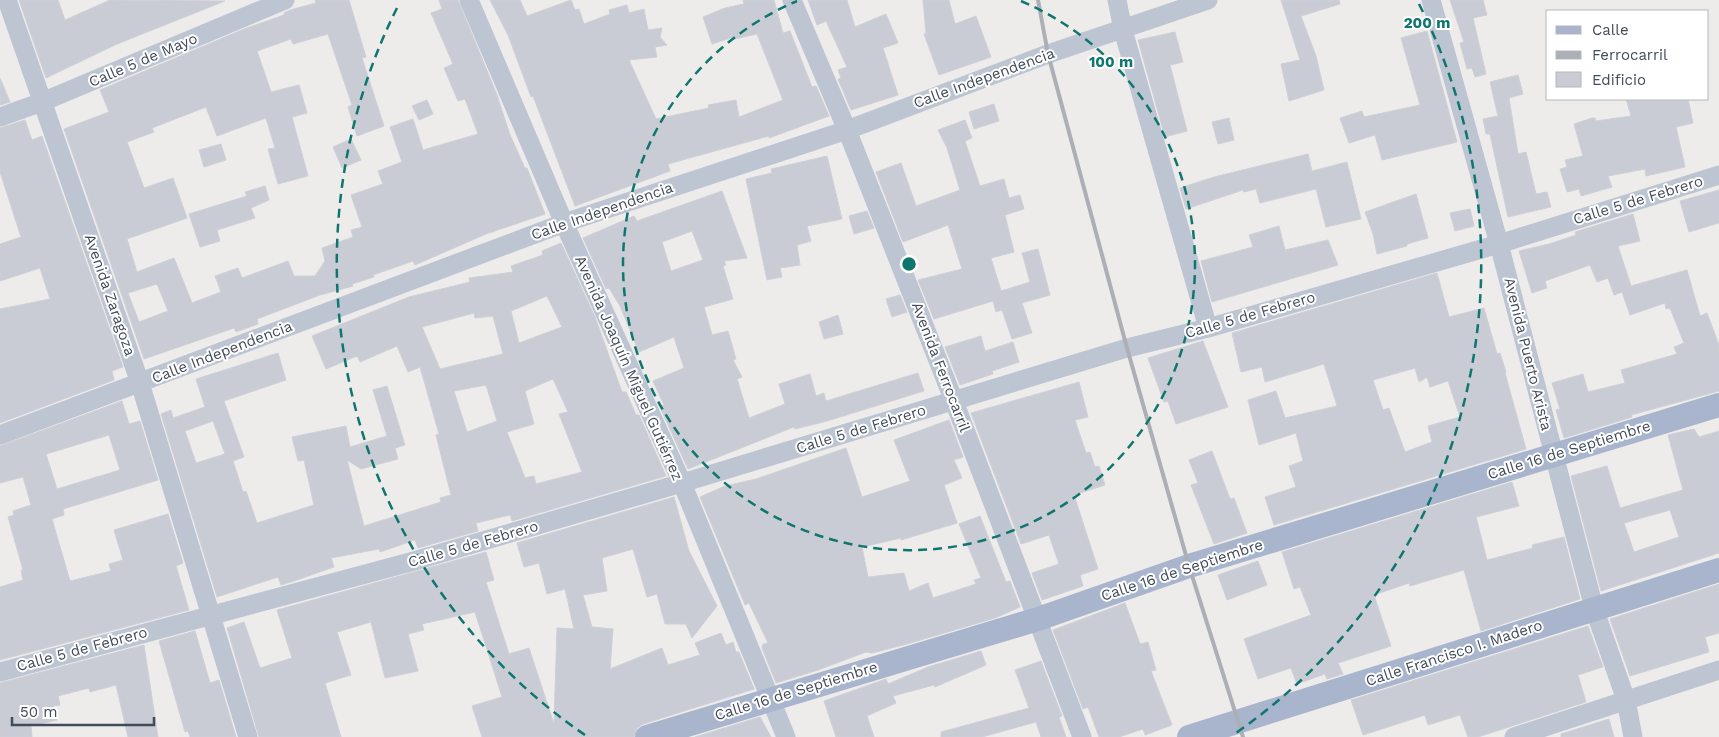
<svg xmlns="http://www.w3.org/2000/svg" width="1719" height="737" font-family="'Work Sans',sans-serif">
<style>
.building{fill:#c9ccd4;stroke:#ced0d8;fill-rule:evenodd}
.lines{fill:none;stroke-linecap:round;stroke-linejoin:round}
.minor{stroke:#bdc5d2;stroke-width:19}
.major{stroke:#a8b5cd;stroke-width:24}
.rail{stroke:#adafb6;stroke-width:4}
.ring{fill:none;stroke:#0f766e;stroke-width:2.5;stroke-dasharray:9 6}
.labels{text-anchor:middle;stroke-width:4;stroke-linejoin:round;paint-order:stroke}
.street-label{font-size:15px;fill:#424b5a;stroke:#fff}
.centre{fill:#0f766e;stroke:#fff;stroke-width:2.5}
.ring-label{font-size:15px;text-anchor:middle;font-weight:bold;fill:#0f766e;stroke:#fff;stroke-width:4;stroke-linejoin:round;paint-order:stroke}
</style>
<rect width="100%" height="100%" fill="#eeebeb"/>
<!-- building -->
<path class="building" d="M19,0h39l7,20 45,-20 115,1 -108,43 -71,34z
M315,0h34l17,57 -4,1 22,68 -27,10 -9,-29 4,-2 -24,-71 -35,10 -2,-5 -34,12 14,41 28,-7 8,28 -15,4 16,59 -30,8 -10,-35 7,-1 -9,-30 -49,18 -11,-29 -54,21 2,4 -27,10 17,46 29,-10 14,40 -60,21 10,33 37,-14 18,45 29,-11 -6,-16 23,-8 4,10 46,-17 6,15h21l10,-15 -3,-13 31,-11 -2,-7 11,-3 -11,-32 32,-11 -5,-13 24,-9 -12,-35 23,-8 10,31 55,-16 -13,-35 -7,2 -14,-33 9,-4 -22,-51 11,-4 -3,-9h19l39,95 13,40 15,33h2l18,46 -59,20 -71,31 -2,-4 -40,14 1,2 -22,7 1,2 -33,9 -63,24 1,5 -22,8 -2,-4 -90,31 -80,-230 45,-17 -9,-22 144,-61 40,-14v-2l6,-3 26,-7zM157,284l11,27 -29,11 -11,-29z
M490,0h30l7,16 44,-16 4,10 4,-1 5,15 26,-10 -1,-4 18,-5 2,8 15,-4 4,21 14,-2 -2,9 7,8 -12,2 2,10 -28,3 27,59 53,-11 -1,-3 28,-5 3,17 44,-17 -26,-66 -22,5 -1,-2 -22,7 -9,-27 22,-9 19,-4 -1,-4h31l9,33 7,-2 22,56 4,-1 13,30 -60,22v-2l-101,28 2,7 -95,35 -42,-110 -2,1 -23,-62z
M808,0h39l8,27 31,-13 12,29 -15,5 15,47 -47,15 -13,-31 3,-1 -3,-8 9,-3 -21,-46 -9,4z
M923,0h26l6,24 21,-8 15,41 -52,18 -15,-41h2z
M1281,0h58l1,4 -39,12 15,40 8,34 -35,11 -8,-37 19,-4z
M1450,0h33l4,15 -14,3 13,56 -11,3 -3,-9 -5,1 -7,-26 4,-1z
M1427,31l30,111 -75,18 -7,-25 -26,8 -9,-25 22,-7 2,6 56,-12 -19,-67z
M1175,32l8,30 -13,3 17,66 -22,6 -27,-97z
M1518,75l5,19 -14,4 9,56 8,-2 10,42 11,-2 4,15 -43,10 -18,-83h-4l-3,-15 15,-3 -8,-34z
M0,78l10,24 -10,3z
M1626,99h62l5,24 -17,4 9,40 -39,9 -1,-7 -37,7 4,11 -31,9 -2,-7 -12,3 -7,-23 7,-2 -2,-7 18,-4 -9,-32 18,-6h3l1,3 35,-5z
M427,100l6,14 -14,6 -7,-14z
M994,104l5,17 -25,8 -5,-17z
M1229,118l5,22 -16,4 -6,-22z
M25,120l7,20 10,-4 81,231 -11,4 2,9 -114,43v-114l50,-10 -10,-31 -40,13v-37l21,-7 -21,-65v-44z
M965,120l7,18 -7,3 15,45 24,-7 5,19 11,-3 4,14 -19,6 9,37 -23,6 10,33 29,-9 -8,-29 16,-4 12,46 -28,8 10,30 -20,6 -10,-29 -6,2 -3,-11 -59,18 -16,-39 44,-11 -14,-44 -45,17 -27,-70 25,-9 15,43 44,-16 -13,-42 -9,-18z
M351,139l10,21 -19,8 -9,-21z
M221,144l5,16 -22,7 -5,-17z
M1308,154l4,17 35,-9 14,57 -35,8 -10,-38 -56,14 -4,-14 -12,3 -1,-2 -57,19 -6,-21 34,-11z
M827,156l15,63 -35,7 4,15 -14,4 3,20 -20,3 2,9 -15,3 -21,-101 26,-6 -1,-4z
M265,186l4,14 -18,8 4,10 -38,12 3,11 -20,6 -11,-33 58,-18 -2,-4z
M1719,190v33l-30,9 -9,-31z
M722,191l25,67 -23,3 2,4 -3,1 10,33 -29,8 8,28 16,-4 8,28 -3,1 9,17 -5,2 12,39 36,-14 -6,-20 31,-10 6,22 8,-3 2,8 92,-28 6,18 -97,30 -32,8 -1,-2 -106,42 -28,-62 4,-2 -11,-24 31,-13 -10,-31 -35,15 -19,-46 -11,-18 -3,1 -23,-51 51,-22 3,5zM692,231l11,29 -32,11 -9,-29z
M1416,194l12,44 -21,6v2l-30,8 -4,-20 -8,-22z
M1470,209l4,17 -19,5 -5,-18z
M867,211l7,17 -20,6 -5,-18z
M1633,214l7,27 -22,5 13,40 56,-16 13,46 7,-3 12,32v46l-88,24 1,2 -68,21 -8,-28 4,-1 -8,-26 31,-9 5,18 37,-9 -4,-13 56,-16 -3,-7 10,-4 -14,-35 -4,1 -1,-6 -35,12 -8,-23 -8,3 -6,-17 -11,4 -7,-17 -45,16 2,7 -15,5 -13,-42 30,-7 27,-9 -1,-3z
M1279,226l6,24 43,-10 10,25 -126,37 -11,-41 52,-14 -4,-12z
M561,243l34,74 27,75h4l10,23h3l27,61 -154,45 -2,-6 -34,8 2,8 -60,17 -3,-8 -35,12 -1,-3 -48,9 3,9 -43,15 -10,3 -3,-8 -61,20 -56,-183 10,-4 2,8 32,-11 -9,-28 82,-26 8,27 -62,21 20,56 -11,4 10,31 3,-1 11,32 57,-18 -10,-45 -6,1 -6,-24 54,-11 4,21 37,-11 -14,-46 14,-4 18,59 -10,3 3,11 -37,10 -14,-9 17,66 77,-24 -1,-4 11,-3 -15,-60 3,-1 -19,-67 -12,5 -11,-26 -37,16 -3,-6 -31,13 -14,-33 97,-39 61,-15 -1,-4 44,-6 -2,-6 32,-11 -1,-4zM547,296l15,31 -43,16 -8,-32zM474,313l1,5 18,-2 10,38 -63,15 -18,-42zM553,379l15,33 -9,2 23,58 -46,12 -2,-8 -9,2 -18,-46 27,-8 -9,-33zM486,385l11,36 -30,11 -13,-41zM213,421l12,33 -29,9 -11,-32z
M1437,273l12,44 35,-9 13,46 3,-1 6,19 -1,1 21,76 -252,76 -9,-28 31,-10 -7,-21 14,-5 -7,-28 -37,12 -11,-45 28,-9 9,27 52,-12 -13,-42 -59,18 -3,-15 -21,5 -9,-39zM1415,368l4,14 8,-5 3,10 18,-6 12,36 -32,9 4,16 -27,10 -16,-44 -6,2 -10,-30z
M900,295l7,17 -15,5 -6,-18z
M838,315l5,19 -19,5 -5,-17z
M981,336l4,15 28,-9 6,20 -27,9 1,3 -33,11 -15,-38z
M1203,341l25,66 -52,17 -8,-23 -4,1 -16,-44z
M1079,382l9,35 -13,3 11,33 4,-1 5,15 4,-1 6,19 -31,10 24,74 -18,6 3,11 -41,14 -10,-27 27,-9 -10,-29 -28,9 -50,-131z
M122,401l7,23 11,-3 18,59 -95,29 1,6 -12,4 18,62 41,-10 -2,-7 14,-4 -9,-30 54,-16 15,49 -7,3 13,44 -189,50v-73l23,-7 -2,-10h2l-15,-53 6,-2 -1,-4 18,-6 -8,-28 -23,6v-37zM109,435l11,35 -63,19 -11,-35z
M949,420l14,37 -9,3 8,18 -18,7 13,38 -56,17v-2l-39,9 6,30 36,-4 5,18 19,-8 5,15 43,-14 -2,-4 7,-2 -22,-54 21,-8 26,66 4,-1 10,26 -25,11 -88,26 -35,9 -6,-1 -48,18 -42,13 -14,-35 1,-4 5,-1 -19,-40 -4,2 -45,-108 25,-11 31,-7 90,-31 16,49 48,-16 -16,-41z
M1694,429l5,8 20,-6v122l-118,38 -30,-115 36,-10 13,42 63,-18 -15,-55zM1670,510l9,27 -45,15 -10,-29z
M1212,451l18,48 4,-1 13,35 -33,11 -23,-59 7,-2 -9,-23z
M1512,482l7,24 -43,11 11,43 46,-12 -1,-3 32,-8 16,62 -99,32 -17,-61 -54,16 -1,-3 -35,12 17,51 -53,17 5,11 -16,5 -2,-5 -28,10 -6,-16 -33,11 -14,-40 67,-24 -11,-28 -6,2 -12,-37z
M674,497l15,54 28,55 -25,32 -6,-14h-21l-8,-30 -10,3 -14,-48 -31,9 5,33 -24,4 9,32 21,2 -3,40 52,-21 6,17 32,-10 -5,-12 26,-10 5,12 7,-3 3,10h3l15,37 -111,35 -6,4 -3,9h-152l-10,-31 30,-9 -27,-85 -53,12 2,6 -16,4 10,37 -33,7 -14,-56 -34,10 14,43 -26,8 16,54h-82l-32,-109 17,-6 16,46 32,-10 -15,-48 209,-58 8,28 -8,2 23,72 20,-6 25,76 3,-96 17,1 -9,-40 -18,5 -8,-31 -15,4 -7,-24z
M1258,561l9,24 -40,15 -9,-25z
M1719,584v49l-14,4 4,15 -79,24 -20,-57z
M1125,603l15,41 8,-2 8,28 -5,1 21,54 -27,10 -2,-6 -24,8h-20l-11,-30 -5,2 -30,-79z
M1588,626l15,41 -25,8 8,27 -108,35h-10l-8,-22 -32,10 -3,-10 -62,20 -12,-35z
M195,631l15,52 9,-3 17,57h-46l-2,-6 -3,1 -26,-91z
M144,645l14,92h-30l-12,-52 -26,7 -1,-4 -31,8 2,9 -7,1 4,14 -26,6 1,11h-32v-54z
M981,651l5,14 -51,22 -1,-2 -41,11 3,7 -29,13 7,21h-38l-12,-36 62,-22 2,5 40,-17z
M1041,661l21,55 -3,1 7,20h-25l-5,-15 -54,15h-41v-5l88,-24 -14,-38z
M760,717l11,20h-76z
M1609,719l5,18h-53v-3z"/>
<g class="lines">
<!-- minor -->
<path class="minor" d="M7,0l133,383 108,354
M469,0l95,223 118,260 104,254
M792,0l55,130 107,271 128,336
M1117,0l6,30 85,298
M1431,0l68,244 95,364 32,92 7,37
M0,117l42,-15 243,-102
M0,435l564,-212 283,-93 201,-76 160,-54
M0,672l414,-111 268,-78 445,-135 81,-20 291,-84 220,-69
M1514,737l205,-67"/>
<!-- major -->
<path class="major" d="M647,737l391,-118 151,-53 530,-161
M1189,737l530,-167"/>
<!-- rail -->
<path class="rail" d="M1038,0l10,54 79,294 62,218 54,171"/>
</g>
<!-- distance rings -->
<g class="ring">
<path d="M1021 1A286 286 0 1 1 797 1"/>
<path d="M585 735A572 572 0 0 1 399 4M1419 4A572 572 0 0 1 1233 735"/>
</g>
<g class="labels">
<!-- street labels -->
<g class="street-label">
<text transform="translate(143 60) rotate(-23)" y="5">Calle 5 de Mayo</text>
<text transform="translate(984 78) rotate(-20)" y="5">Calle Independencia</text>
<text transform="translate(1638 200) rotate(-17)" y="5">Calle 5 de Febrero</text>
<text transform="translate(602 211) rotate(-19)" y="5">Calle Independencia</text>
<text transform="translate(110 295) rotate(71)" y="5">Avenida Zaragoza</text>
<text transform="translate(1250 315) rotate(-16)" y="5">Calle 5 de Febrero</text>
<text transform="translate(222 352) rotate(-21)" y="5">Calle Independencia</text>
<text transform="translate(1528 354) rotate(76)" y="5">Avenida Puerto Arista</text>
<text transform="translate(941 367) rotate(69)" y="5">Avenida Ferrocarril</text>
<text transform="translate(629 368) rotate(66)" y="5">Avenida Joaquín Miguel Gutiérrez</text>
<text transform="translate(861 429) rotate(-17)" y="5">Calle 5 de Febrero</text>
<text transform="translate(1569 450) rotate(-17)" y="5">Calle 16 de Septiembre</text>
<text transform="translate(473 544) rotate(-16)" y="5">Calle 5 de Febrero</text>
<text transform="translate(1182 570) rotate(-18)" y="5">Calle 16 de Septiembre</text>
<text transform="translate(82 649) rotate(-15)" y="5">Calle 5 de Febrero</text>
<text transform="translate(1454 653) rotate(-18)" y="5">Calle Francisco I. Madero</text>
<text transform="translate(796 691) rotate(-17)" y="5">Calle 16 de Septiembre</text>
</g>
</g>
<circle cx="909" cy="264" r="8" class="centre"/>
<g class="ring-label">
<text x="1427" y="28">200 m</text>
<text x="1111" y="67">100 m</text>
</g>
<!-- legend -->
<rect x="1546" y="10" width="162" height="90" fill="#ffffff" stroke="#b3b7bd"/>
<rect x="1556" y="26" width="25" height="8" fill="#a8b5cd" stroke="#b3b7bd"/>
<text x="1592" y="35" font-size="15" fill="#424b5a">Calle</text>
<rect x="1556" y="51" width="25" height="8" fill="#adafb6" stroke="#b3b7bd"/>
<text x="1592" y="60" font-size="15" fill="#424b5a">Ferrocarril</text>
<rect x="1556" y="72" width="25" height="15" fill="#c9ccd4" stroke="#b3b7bd"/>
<text x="1592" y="85" font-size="15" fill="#424b5a">Edificio</text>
<!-- scale -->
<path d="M12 717v8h142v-8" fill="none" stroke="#424b5a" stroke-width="2.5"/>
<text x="20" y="717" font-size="15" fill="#424b5a" stroke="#ffffff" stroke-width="4" paint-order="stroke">50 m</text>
</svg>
